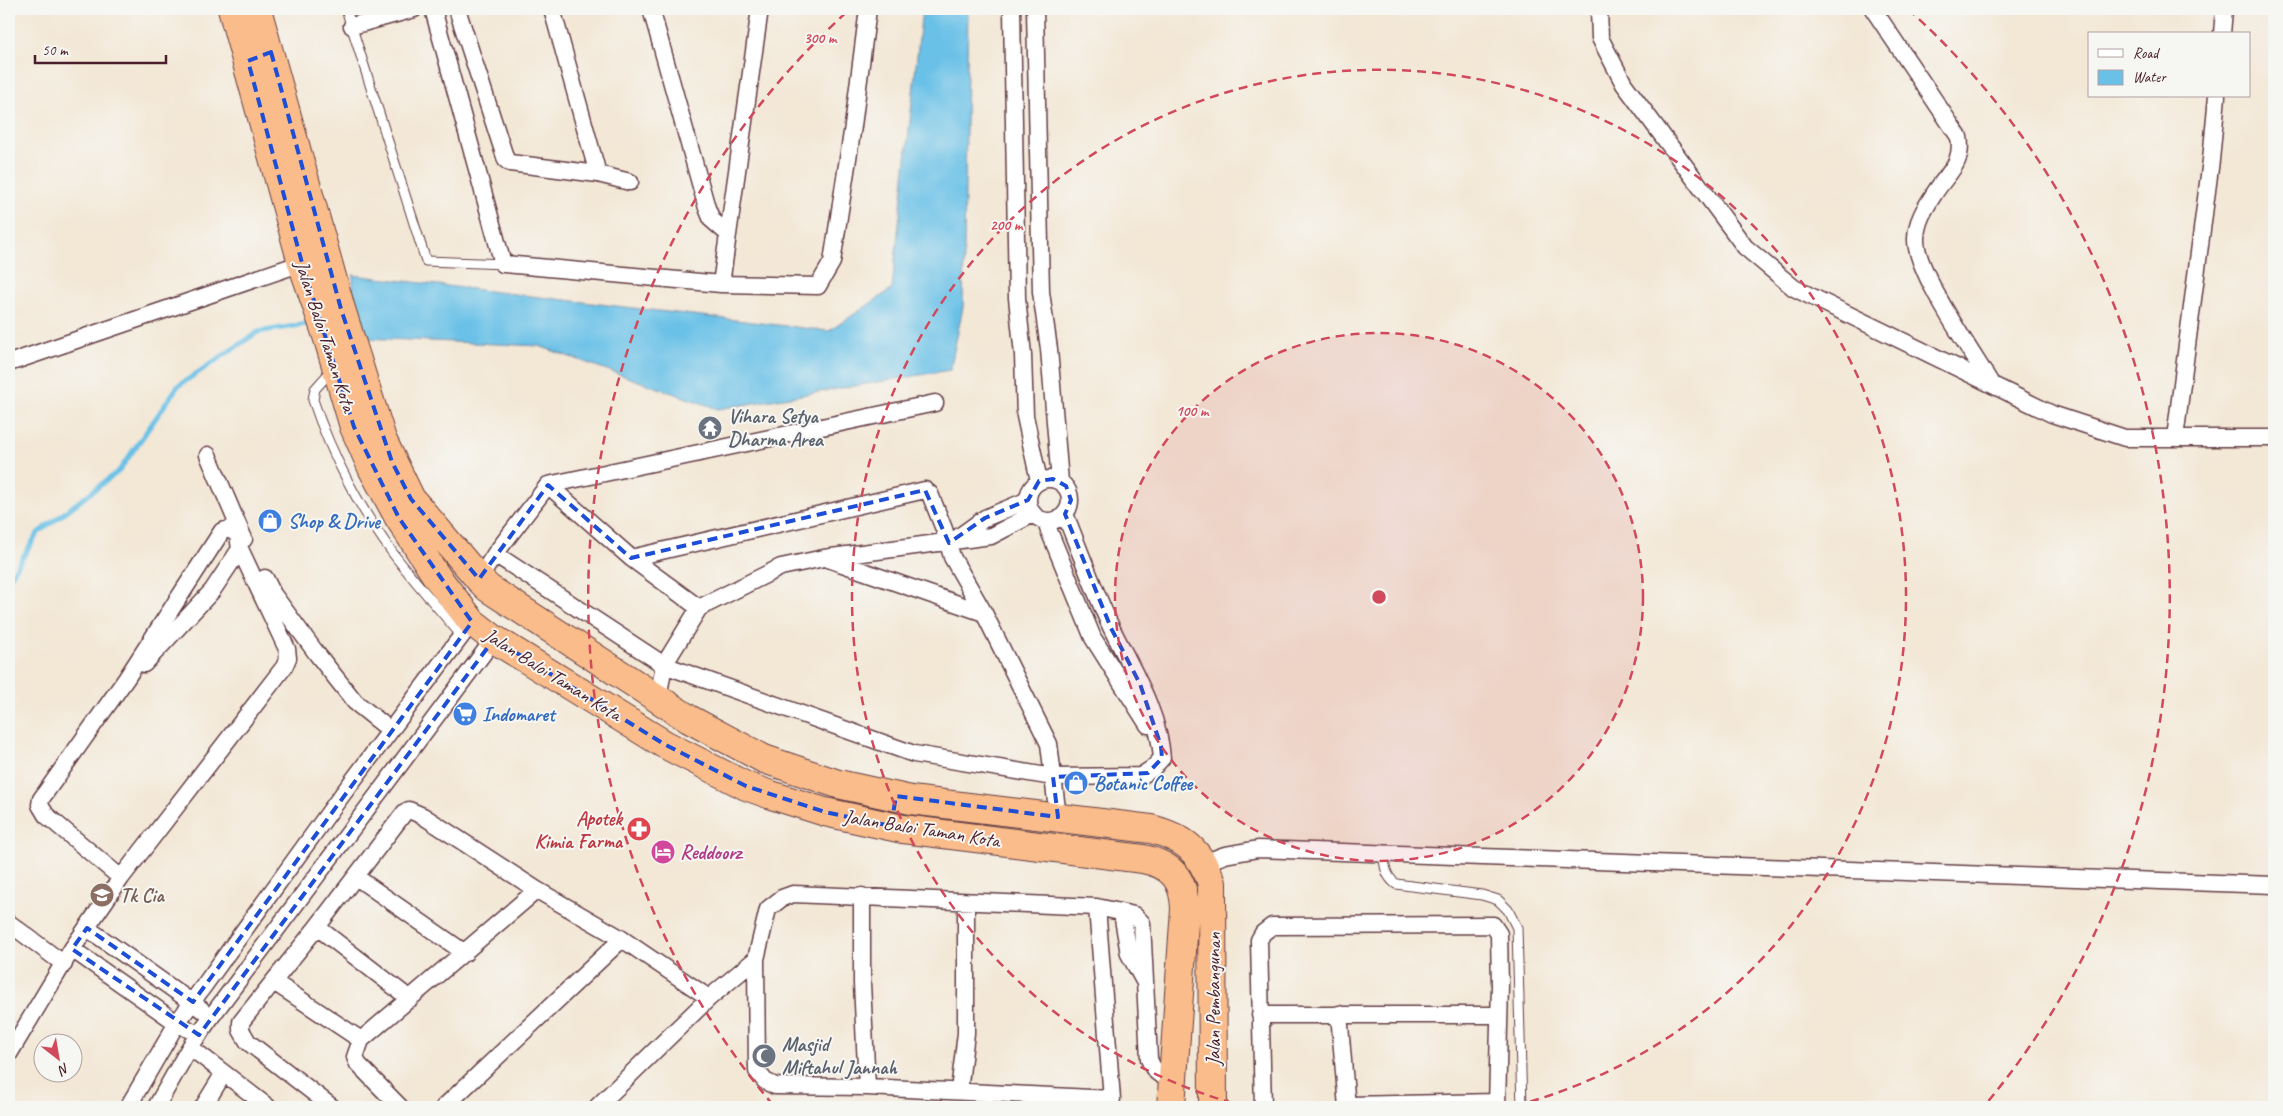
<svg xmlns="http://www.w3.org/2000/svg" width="2283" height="1116" font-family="Caveat,sans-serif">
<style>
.water{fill:#6ac1e7;stroke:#5a7089}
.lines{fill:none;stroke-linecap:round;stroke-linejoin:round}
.stream{stroke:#6ac1e7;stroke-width:5}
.lane-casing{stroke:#633d44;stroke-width:11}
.street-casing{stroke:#633d44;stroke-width:19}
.highway-casing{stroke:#633d44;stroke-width:30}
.lane{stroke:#fff;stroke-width:9}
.street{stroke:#fff;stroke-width:16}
.highway{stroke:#f9bc8a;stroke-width:28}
.marked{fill:none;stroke:#1d4ed8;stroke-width:4;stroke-dasharray:10 6;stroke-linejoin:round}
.ring{fill:none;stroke:#d1495b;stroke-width:2.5;stroke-dasharray:9 6}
.labels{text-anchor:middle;stroke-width:4;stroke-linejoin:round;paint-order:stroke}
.street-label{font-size:20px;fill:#4a1f2b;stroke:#f6f6f2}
.worship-label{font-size:20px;font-weight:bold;fill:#5b616d;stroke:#f6f6f2;text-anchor:start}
.shop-label{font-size:20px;font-weight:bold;fill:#366cbe;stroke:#f6f6f2;text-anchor:start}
.health-label{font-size:20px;font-weight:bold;fill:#be3a42;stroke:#f6f6f2;text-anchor:end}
.hotel-label{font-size:20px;font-weight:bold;fill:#b23c85;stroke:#f6f6f2;text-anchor:start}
.education-label{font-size:20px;font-weight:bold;fill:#785e54;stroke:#f6f6f2;text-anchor:start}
.centre{fill:#d1495b;stroke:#f6f6f2;stroke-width:2.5}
.ring-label{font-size:15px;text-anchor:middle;font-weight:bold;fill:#d1495b;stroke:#f6f6f2;stroke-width:4;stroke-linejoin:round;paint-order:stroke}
</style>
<rect width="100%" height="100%" fill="#f6f6f2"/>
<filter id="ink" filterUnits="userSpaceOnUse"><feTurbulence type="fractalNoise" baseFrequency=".02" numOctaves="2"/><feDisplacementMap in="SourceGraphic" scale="10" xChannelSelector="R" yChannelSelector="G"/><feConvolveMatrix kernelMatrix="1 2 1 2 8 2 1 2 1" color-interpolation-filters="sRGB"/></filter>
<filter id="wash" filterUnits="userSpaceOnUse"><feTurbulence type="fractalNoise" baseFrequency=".0096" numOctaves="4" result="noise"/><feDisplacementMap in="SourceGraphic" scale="20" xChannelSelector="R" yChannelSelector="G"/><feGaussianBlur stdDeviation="1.12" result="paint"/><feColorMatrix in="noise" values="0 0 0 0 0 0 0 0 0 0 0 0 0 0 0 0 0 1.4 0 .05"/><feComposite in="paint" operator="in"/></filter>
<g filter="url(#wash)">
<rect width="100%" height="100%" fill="#f3e7d5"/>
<!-- water -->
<path class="water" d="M922,9h46l-5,298 -13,63 -232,39 -179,-63 -174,-8 -12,-43v-20l476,56 63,-42z"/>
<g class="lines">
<!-- stream -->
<path class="stream" d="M9,579l29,-46 81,-62 59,-85 80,-54 55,-9"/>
</g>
</g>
<g filter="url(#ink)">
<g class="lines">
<defs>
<path id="lane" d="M346,9l80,252 79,3
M9,10l2,-1
M332,370l-17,19 -2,11c18,54 47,110 82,156 21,27 44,53 66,79
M1383,853c2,13 2,23 13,31l86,11 16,5 10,10 9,18 5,179"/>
<path id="street" d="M433,9l70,255
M457,9l49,151 4,3 88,11 32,8
M552,9l46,165
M651,9l56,199 5,12 15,13
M1012,9l5,289 6,57 2,61 14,65
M1035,9l6,283 8,57 11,133
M1599,9l1,29 24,46 121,163 49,41 258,126 73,24h149
M1873,9l86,128c5,27 -12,36 -25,57 -9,14 -18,28 -18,45 -1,32 57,114 75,145
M352,26l62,-17
M2222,34l2,-25
M505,264l216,20 97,2 14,-24 21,-136 15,-117
M721,284l39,-275
M9,363l293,-100
M2175,438l36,-278 6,-64
M208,455l36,84
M1028 500a21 21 0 1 1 42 0a21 21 0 1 1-42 0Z
M548,485l83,73 68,50
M1045,521l48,117 55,87
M953,541l32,-23 43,-18
M495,554l169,111 250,89 139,23 88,-1 12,-8 9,-10c-3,-46 -31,-90 -51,-131 -17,-37 -31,-75 -46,-113
M631,558l294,-68 5,4 14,35 8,28 32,56 65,131 9,73
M828,559l156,54
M265,578l8,16 44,60 38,48 35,28
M479,579l16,-25 53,-69 387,-82
M144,664l68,-73 28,-42
M658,698l6,-33 35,-57 82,-41 43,-9 167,-22 42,-22
M1204,863l21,-8 33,-6 1016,36
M356,877l109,76
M862,896v87l5,104
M1097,907l15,192 -245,-12 -92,-1 -10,-5 -8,-10 -1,-112 12,-50 14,-11 11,-4 304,13 37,8 8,8 7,136c5,13 9,16 22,20
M1122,913l7,41 16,29
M9,923l55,41
M317,927l93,72
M87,928l114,81
M72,949l105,74 22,12
M274,982l87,58
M1339,1014l8,93
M1260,1015h239
M190,1047l78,60
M9,1054l63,-105 49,-71 163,-211 4,-9 -1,-9 -47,-100 -2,-14 -8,-6 -8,2 -96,148 -85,120 -1,6 6,10 75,63
M959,1091l7,-58v-131
M1347,1105l150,-3
M128,1107l49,-84 156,-216 139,-185
M156,1107l34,-60 21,-30 283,-378
M203,1107l21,-34
M332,1107l-84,-65 -7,-12v-8l76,-95 88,-115 4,-2 14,6 114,74 85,49 87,59
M400,1107l-42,-43 -3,-7 6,-17 176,-150
M444,1107l178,-168
M597,1107l112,-109 47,-39
M1263,1107l-4,-167 4,-7 9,-7 221,-1 6,9 1,51 -3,122"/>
<path id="highway" d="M232,9l70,254 26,76 26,88 18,41 27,50 38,59 35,45 22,17 170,105 82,42 25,9 54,17 78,17 240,30c29,6 41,20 42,50l-14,198
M257,9l84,300 41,130 29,60 68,80 9,9 201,131 75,40 74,25 73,16 240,29c34,9 48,21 61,54l1,224"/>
</defs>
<!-- lane casing -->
<use href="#lane" class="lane-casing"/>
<!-- street casing -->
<use href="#street" class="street-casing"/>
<!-- highway casing -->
<use href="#highway" class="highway-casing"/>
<!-- lane -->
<use href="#lane" class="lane"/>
<!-- street -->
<use href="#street" class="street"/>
<!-- highway -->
<use href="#highway" class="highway"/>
</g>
</g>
<!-- marked area -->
<path class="marked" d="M271,52l70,257 51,153 19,37 68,80 69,-94 83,73 294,-68 24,53 36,-25 43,-18 11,-19 14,-2 13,7 5,14 -6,14 46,114 29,56 21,62 1,12 -14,15 -95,4 5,40 -162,-21 -5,30 -66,-14 -79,-26 -82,-42 -170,-105 -295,396 -127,-86 15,-21 106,74 279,-380 -73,-104 -45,-91 -52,-164 -54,-202z"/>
<!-- distance rings -->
<circle cx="1379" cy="597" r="264" fill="#d1495b" fill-opacity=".12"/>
<g class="ring">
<circle cx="1379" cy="597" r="264"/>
<path d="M1247 1107A527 527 0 1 1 1511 1107"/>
<path d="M773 1105A791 791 0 0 1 850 9M1908 9A791 791 0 0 1 1985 1105"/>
</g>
<!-- icons -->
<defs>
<symbol id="temple-disc" viewBox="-11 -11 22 22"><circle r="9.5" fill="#6b7280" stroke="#f6f6f2"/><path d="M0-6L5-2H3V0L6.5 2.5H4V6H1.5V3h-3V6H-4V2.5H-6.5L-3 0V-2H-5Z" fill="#fff"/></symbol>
<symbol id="shop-disc" viewBox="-11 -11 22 22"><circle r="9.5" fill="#3f7fe0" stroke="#f6f6f2"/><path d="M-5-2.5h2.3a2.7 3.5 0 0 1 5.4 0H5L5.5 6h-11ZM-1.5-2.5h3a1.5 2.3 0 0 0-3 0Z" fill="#fff"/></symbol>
<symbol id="supermarket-disc" viewBox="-11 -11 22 22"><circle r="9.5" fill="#3f7fe0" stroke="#f6f6f2"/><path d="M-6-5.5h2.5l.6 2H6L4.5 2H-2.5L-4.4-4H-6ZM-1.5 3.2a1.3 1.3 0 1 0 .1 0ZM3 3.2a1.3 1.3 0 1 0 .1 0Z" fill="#fff"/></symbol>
<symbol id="pharmacy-disc" viewBox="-11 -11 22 22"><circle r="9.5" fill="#e0444e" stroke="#f6f6f2"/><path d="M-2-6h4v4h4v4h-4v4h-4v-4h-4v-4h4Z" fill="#fff"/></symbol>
<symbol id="hotel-disc" viewBox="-11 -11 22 22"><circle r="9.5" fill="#d1479c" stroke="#f6f6f2"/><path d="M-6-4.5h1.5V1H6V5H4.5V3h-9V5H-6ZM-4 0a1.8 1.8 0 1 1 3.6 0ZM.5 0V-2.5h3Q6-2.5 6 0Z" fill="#fff"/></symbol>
<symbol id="school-disc" viewBox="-11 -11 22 22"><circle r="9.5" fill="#8d6e63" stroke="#f6f6f2"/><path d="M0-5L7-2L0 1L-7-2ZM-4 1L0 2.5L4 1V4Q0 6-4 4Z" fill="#fff"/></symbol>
<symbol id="mosque-disc" viewBox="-11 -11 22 22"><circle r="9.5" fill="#6b7280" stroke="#f6f6f2"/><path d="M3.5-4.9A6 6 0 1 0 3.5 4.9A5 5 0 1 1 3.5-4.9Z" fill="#fff"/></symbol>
</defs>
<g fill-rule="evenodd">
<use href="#temple-disc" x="696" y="414" width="28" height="28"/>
<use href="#shop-disc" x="256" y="507" width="28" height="28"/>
<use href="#supermarket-disc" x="451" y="700" width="28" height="28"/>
<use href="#shop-disc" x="1062" y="769" width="28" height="28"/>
<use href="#pharmacy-disc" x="625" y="815" width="28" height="28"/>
<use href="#hotel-disc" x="649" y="838" width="28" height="28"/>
<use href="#school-disc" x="88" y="881" width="28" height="28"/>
<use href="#mosque-disc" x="750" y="1042" width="28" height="28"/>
</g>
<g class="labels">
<!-- street labels -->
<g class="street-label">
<text transform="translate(326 336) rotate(72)" y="7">Jalan Baloi Taman Kota</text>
<text transform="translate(553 674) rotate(32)" y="7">Jalan Baloi Taman Kota</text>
<text transform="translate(922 828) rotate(9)" y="7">Jalan Baloi Taman Kota</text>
<text transform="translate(1213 999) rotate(-90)" y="7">Jalan Pembangunan</text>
</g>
<!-- worship labels -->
<g class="worship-label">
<text x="728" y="423">Vihara Setya<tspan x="728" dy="23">Dharma Area</tspan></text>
<text x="782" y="1051">Masjid<tspan x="782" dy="23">Miftahul Jannah</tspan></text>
</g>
<!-- shop labels -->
<g class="shop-label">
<text x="288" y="528">Shop &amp; Drive</text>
<text x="482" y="721">Indomaret</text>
<text x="1094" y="790">Botanic Coffee</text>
</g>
<!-- health labels -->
<g class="health-label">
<text x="622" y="825">Apotek<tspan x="622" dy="23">Kimia Farma</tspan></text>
</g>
<!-- hotel labels -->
<g class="hotel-label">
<text x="680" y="859">Reddoorz</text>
</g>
<!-- education labels -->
<g class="education-label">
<text x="120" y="902">Tk Cia</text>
</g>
</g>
<circle cx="1379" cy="597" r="8" class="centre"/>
<g class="ring-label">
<text x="820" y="43">300 m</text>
<text x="1006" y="230">200 m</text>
<text x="1192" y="416">100 m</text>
</g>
<!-- margin -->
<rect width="2283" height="1116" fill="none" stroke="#f6f6f2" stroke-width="30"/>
<!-- legend -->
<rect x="2088" y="32" width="162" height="65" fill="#f6f6f2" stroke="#b1a0a2"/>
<rect x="2098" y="49" width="25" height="8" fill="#ffffff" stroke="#b1a0a2"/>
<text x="2133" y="58" font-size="15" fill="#4a1f2b">Road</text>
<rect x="2098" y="70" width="25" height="15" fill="#6ac1e7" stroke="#b1a0a2"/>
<text x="2133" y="82" font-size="15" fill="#4a1f2b">Water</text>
<!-- north arrow -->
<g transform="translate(58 1058) rotate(149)"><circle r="24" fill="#f6f6f2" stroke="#b1a0a2"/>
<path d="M0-4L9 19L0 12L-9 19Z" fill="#d1495b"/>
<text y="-8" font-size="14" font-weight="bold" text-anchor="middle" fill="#4a1f2b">N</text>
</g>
<!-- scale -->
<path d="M35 55v8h131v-8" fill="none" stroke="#4a1f2b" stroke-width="2.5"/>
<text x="42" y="55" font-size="15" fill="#4a1f2b" stroke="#f6f6f2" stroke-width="4" paint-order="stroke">50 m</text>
</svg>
